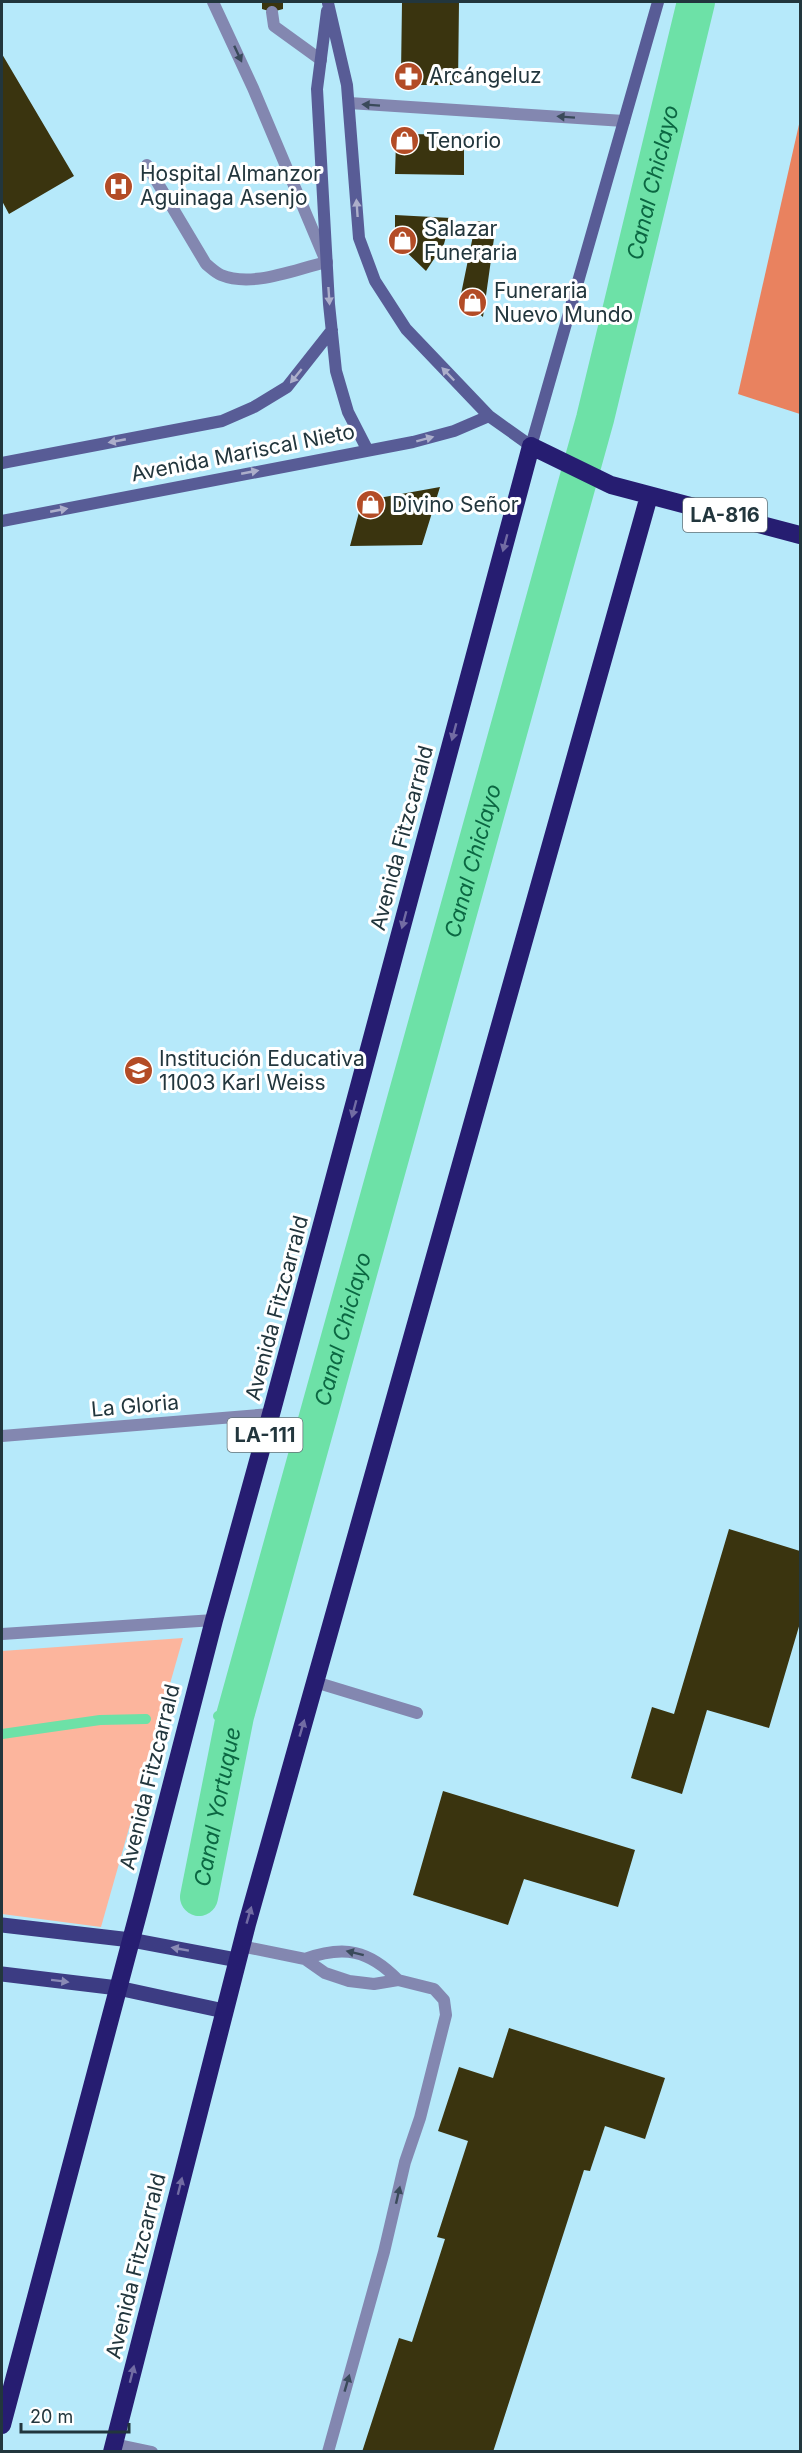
<svg xmlns="http://www.w3.org/2000/svg" width="802" height="2453" font-family="Inter,sans-serif">
<style>
.green{fill:#fcb59d}
.forest{fill:#e9825f}
.lines{fill:none;stroke-linecap:round;stroke-linejoin:round}
.stream{stroke:#6de1a7;stroke-width:10}
.canal{stroke:#6de1a7;stroke-width:38}
.building{fill:#3a340f}
.lane{stroke:#8387b0;stroke-width:12}
.street{stroke:#8387b0;stroke-width:12}
.secondary{stroke:#585c96;stroke-width:12}
.primary{stroke:#3c3c83;stroke-width:15}
.highway{stroke:#261d71;stroke-width:18}
.oneway{fill:#3a4a5a}
.oneway2{fill:#acaeca}
.oneway3{fill:#726ca3}
.oneway4{fill:#8a8ab5}
.labels{text-anchor:middle;stroke-width:6;stroke-linejoin:round;paint-order:stroke}
.shield{fill:#fff;stroke:#647277;stroke-width:1.5}
.shield-label{font-size:20px;font-weight:bold;fill:#22363d}
.poi-label{font-size:21px;fill:#22363d;stroke:#fff;text-anchor:start}
.street-label{font-size:21px;fill:#22363d;stroke:#fff}
.water-label{font-size:22px;font-style:italic;fill:#0b6742;stroke:#fff}
</style>
<rect width="100%" height="100%" fill="#b6e9fa"/>
<!-- green -->
<path class="green" d="M183,1638l-82,289 -99,-13v-263z"/>
<!-- forest -->
<path class="forest" d="M800,120v294l-62,-20z"/>
<g class="lines">
<!-- stream -->
<path class="stream" d="M218,1716h17
M2,1734l98,-14 46,-1"/>
<!-- canal -->
<path class="canal" id="s1" d="M199,1897l36,-181 360,-1297 101,-417"/>
</g>
<!-- building -->
<path class="building" d="M262,2h21v7l-11,3 -10,-3z
M402,2h57l-1,83h-46l-11,-11z
M2,54l72,122 -65,38 -7,-13z
M409,134l55,1v40l-69,-1 1,-32z
M395,215l56,3 -7,26 -18,27 -31,-30z
M476,221l20,3 -13,93 -23,-18z
M440,487l-18,58 -72,1 12,-45z
M729,1529l71,22v72l-31,105 -62,-18 -25,84 -51,-16 21,-71 22,7z
M443,1791l192,59 -17,57 -94,-28 -16,46 -95,-30z
M509,2028l156,50 -20,61 -40,-13 -15,45 -6,-1 -91,282h-131l37,-114 13,4 33,-103 -8,-2 31,-96 -30,-10 21,-64 34,11z"/>
<g class="lines">
<!-- lane -->
<path class="lane" d="M272,12l2,14 47,34
M147,165l59,99c5,4 10,9 15,11 32,13 74,-6 106,-13
M315,1682l102,31
M241,1946l64,13 20,14 24,8 25,3 24,-4 36,9 10,11 2,15 -26,103 -15,44 -21,90 -56,200
M305,1959c39,-14 64,-9 93,21
M114,2444l38,8"/>
<!-- street -->
<path class="street" d="M213,2l40,86 72,171
M349,103l275,18
M2,1436l269,-22
M2,1634l212,-14"/>
<!-- secondary -->
<path class="secondary" d="M328,3l19,82 12,153 16,43 31,48 83,87 42,30 127,-444
M327,11l-10,78 12,215 7,67 12,41 19,37
M2,463l220,-42 32,-14 33,-20 45,-57
M2,521l411,-79 41,-11 35,-15"/>
<!-- primary -->
<path class="primary" d="M2,1925l129,15 106,20
M2,1974l116,14 106,23"/>
<!-- highway -->
<path class="highway" d="M2,2425l140,-526 72,-279 57,-206 260,-968 80,39 189,50
M112,2452l135,-528 402,-1428"/>
</g>
<!-- one-way arrows -->
<defs><path id="oneway-solid" d="M-6-.8H1V-3.2L6.5 0L1 3.2V.8H-6Z" transform="scale(1.5)"/></defs>
<g class="oneway">
<use href="#oneway-solid" transform="translate(238 54) rotate(65)"/>
<use href="#oneway-solid" transform="translate(371 105) rotate(-176)"/>
<use href="#oneway-solid" transform="translate(566 117) rotate(-176)"/>
<use href="#oneway-solid" transform="translate(355 1953) rotate(-166)"/>
<use href="#oneway-solid" transform="translate(398 2195) rotate(-77)"/>
<use href="#oneway-solid" transform="translate(347 2383) rotate(-74)"/>
</g>
<g class="oneway2">
<use href="#oneway-solid" transform="translate(357 208) rotate(-94)"/>
<use href="#oneway-solid" transform="translate(329 296) rotate(86)"/>
<use href="#oneway-solid" transform="translate(448 374) rotate(-134)"/>
<use href="#oneway-solid" transform="translate(296 376) rotate(129)"/>
<use href="#oneway-solid" transform="translate(425 439) rotate(-15)"/>
<use href="#oneway-solid" transform="translate(117 441) rotate(169)"/>
<use href="#oneway-solid" transform="translate(250 472) rotate(-11)"/>
<use href="#oneway-solid" transform="translate(59 510) rotate(-11)"/>
</g>
<g class="oneway3">
<use href="#oneway-solid" transform="translate(505 543) rotate(105)"/>
<use href="#oneway-solid" transform="translate(454 732) rotate(105)"/>
<use href="#oneway-solid" transform="translate(404 920) rotate(105)"/>
<use href="#oneway-solid" transform="translate(354 1109) rotate(105)"/>
<use href="#oneway-solid" transform="translate(302 1728) rotate(-74)"/>
<use href="#oneway-solid" transform="translate(249 1915) rotate(-74)"/>
<use href="#oneway-solid" transform="translate(180 2186) rotate(-76)"/>
<use href="#oneway-solid" transform="translate(132 2374) rotate(-76)"/>
</g>
<g class="oneway4">
<use href="#oneway-solid" transform="translate(180 1949) rotate(-170)"/>
<use href="#oneway-solid" transform="translate(60 1981) rotate(7)"/>
</g>
<!-- icons -->
<defs>
<symbol id="pharmacy-disc" viewBox="-11 -11 22 22"><circle r="9.5" fill="#b34c26" stroke="#fff"/><path d="M-2-6h4v4h4v4h-4v4h-4v-4h-4v-4h4Z" fill="#fff"/></symbol>
<symbol id="shop-disc" viewBox="-11 -11 22 22"><circle r="9.5" fill="#b34c26" stroke="#fff"/><path d="M-5-2.5h2.3a2.7 3.5 0 0 1 5.4 0H5L5.5 6h-11ZM-1.5-2.5h3a1.5 2.3 0 0 0-3 0Z" fill="#fff"/></symbol>
<symbol id="hospital-disc" viewBox="-11 -11 22 22"><circle r="9.5" fill="#b34c26" stroke="#fff"/><path d="M-5-5h3v3.5h4V-5h3V5h-3V1.5h-4V5h-3Z" fill="#fff"/></symbol>
<symbol id="school-disc" viewBox="-11 -11 22 22"><circle r="9.5" fill="#b34c26" stroke="#fff"/><path d="M0-5L7-2L0 1L-7-2ZM-4 1L0 2.5L4 1V4Q0 6-4 4Z" fill="#fff"/></symbol>
</defs>
<g fill-rule="evenodd">
<use href="#pharmacy-disc" x="392" y="60" width="33" height="33"/>
<use href="#shop-disc" x="388" y="124" width="33" height="33"/>
<use href="#hospital-disc" x="102" y="170" width="33" height="33"/>
<use href="#shop-disc" x="386" y="224" width="33" height="33"/>
<use href="#shop-disc" x="456" y="286" width="33" height="33"/>
<use href="#shop-disc" x="354" y="488" width="33" height="33"/>
<use href="#school-disc" x="122" y="1054" width="33" height="33"/>
</g>
<g class="labels">
<!-- shield labels -->
<g class="shield">
<rect x="683" y="498" width="84" height="34" rx="4.5"/>
<rect x="227.5" y="1418" width="75" height="34" rx="4.5"/>
</g>
<g class="shield-label">
<text x="725" y="522">LA-816</text>
<text x="265" y="1442">LA-111</text>
</g>
<!-- poi labels -->
<g class="poi-label">
<text x="429" y="83">Arcángeluz</text>
<text x="426" y="148">Tenorio</text>
<text x="140" y="181">Hospital Almanzor<tspan x="140" dy="24">Aguinaga Asenjo</tspan></text>
<text x="424" y="236">Salazar<tspan x="424" dy="24">Funeraria</tspan></text>
<text x="494" y="298">Funeraria<tspan x="494" dy="24">Nuevo Mundo</tspan></text>
<text x="392" y="512">Divino Señor</text>
<text x="159" y="1066">Institución Educativa<tspan x="159" dy="24">11003 Karl Weiss</tspan></text>
</g>
<!-- street labels -->
<g class="street-label">
<text transform="translate(243 453) rotate(-11)" y="7">Avenida Mariscal Nieto</text>
<text transform="translate(402 838) rotate(-75)" y="7">Avenida Fitzcarrald</text>
<text transform="translate(277 1308) rotate(-75)" y="7">Avenida Fitzcarrald</text>
<text transform="translate(135 1406) rotate(-5)" y="7">La Gloria</text>
<text transform="translate(150 1777) rotate(-76)" y="7">Avenida Fitzcarrald</text>
<text transform="translate(136 2266) rotate(-76)" y="7">Avenida Fitzcarrald</text>
</g>
<!-- water labels -->
<g class="water-label">
<text dy="8" stroke="none"><textPath href="#s1" startOffset="1774">Canal Chiclayo</textPath></text>
<text dy="8" stroke="none"><textPath href="#s1" startOffset="1072">Canal Chiclayo</textPath></text>
<text dy="8" stroke="none"><textPath href="#s1" startOffset="586">Canal Chiclayo</textPath></text>
<text dy="8" stroke="none"><textPath href="#s1" startOffset="92">Canal Yortuque</textPath></text>
</g>
</g>
<!-- border -->
<rect width="802" height="2453" fill="none" stroke="#22363d" stroke-width="6"/>
<!-- scale -->
<path d="M21 2423v9h108v-9" fill="none" stroke="#22363d" stroke-width="3"/>
<text x="30" y="2423" font-size="18" fill="#22363d" stroke="#ffffff" stroke-width="4.5" paint-order="stroke">20 m</text>
</svg>
